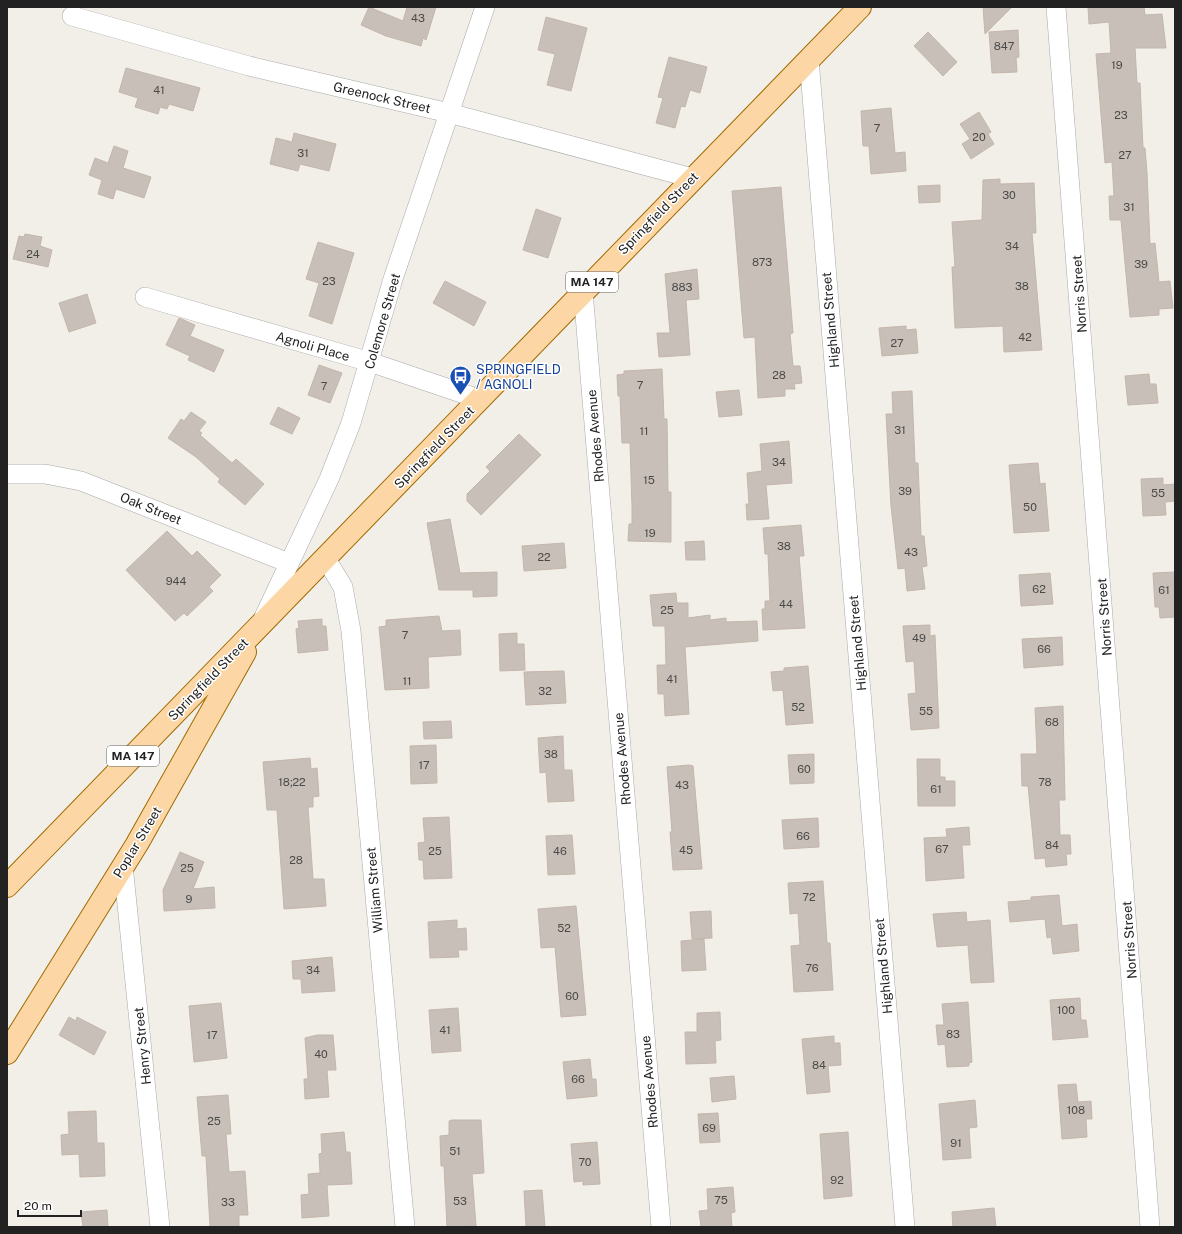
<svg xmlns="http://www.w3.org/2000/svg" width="1182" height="1234" font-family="'Public Sans',sans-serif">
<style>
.building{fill:#c7bfb8;stroke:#c4b6ab}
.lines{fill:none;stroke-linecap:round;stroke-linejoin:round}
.street-casing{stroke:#a9a9a9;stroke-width:20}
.primary-casing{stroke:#a06b00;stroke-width:24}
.street{stroke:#fff;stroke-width:19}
.primary{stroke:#fcd6a4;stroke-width:22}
.labels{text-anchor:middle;stroke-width:3;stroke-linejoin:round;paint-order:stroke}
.number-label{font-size:11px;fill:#4b4948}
.shield{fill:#fff;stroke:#646464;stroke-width:1}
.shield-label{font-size:12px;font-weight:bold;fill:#222}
.street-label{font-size:13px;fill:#222;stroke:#fff}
.transit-label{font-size:13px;fill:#164399;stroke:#fff;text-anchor:start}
</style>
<rect width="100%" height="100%" fill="#f2efe9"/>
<!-- building -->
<path class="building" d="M369,7l34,14 4,-14h29l-10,33 -3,-2 -2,8 -35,-10 -25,-11z
M983,7h29l-27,27z
M1088,7h56l1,8 17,-1 4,34h-31l2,35h3l3,65h2l2,25 3,71 5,-1 4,39 11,-1 3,27 -14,1v6l-29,2 -9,-97h-11l-1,-24h5l-2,-34 -7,1 -9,-109 15,-1 -2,-31 -20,2z
M546,17l41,11 -16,63 -24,-6 8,-31 -17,-4z
M1018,30l1,27 -3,1 1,14 -25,1 -3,-41z
M928,32l29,30 -14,14 -29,-30z
M669,57l38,10 -7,26 -10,-3 -5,17 -4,-1 -6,22 -19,-5 7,-25 -5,-1z
M126,68l74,20 -7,23 -24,-7 -2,5 -7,-2 -2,7 -23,-7 3,-9 -19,-6z
M891,108l4,45 10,-1 1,19 -35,3 -2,-28h-6l-2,-35z
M979,112l12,20 -3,2 6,10 -23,15 -9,-15 8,-5 -10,-15z
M294,133l42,11 -7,27 -29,-7 -2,7 -28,-7 6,-26 16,4z
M114,146l14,5 -5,17 28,9 -7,21 -28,-9 -3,10 -15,-5 4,-14 -13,-5 6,-17 13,5z
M1000,179v5l34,-1 2,50h-4l10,117 -38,2 -1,-26 -48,2 -3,-61h3l-3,-45 30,-2 1,-40z
M940,185v17l-21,1 -1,-17z
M781,187l12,146 -3,1 3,32h7l2,17 -8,1 1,5h-10v7l-27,2 -3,-61 -11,1 -12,-147z
M536,209l25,9 -13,40 -25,-8z
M25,234l17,3 -2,9 12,4 -4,17 -35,-8 6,-23 5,1z
M318,242l36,11 -22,71 -23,-8 10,-33 -13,-4z
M697,269l2,30 -13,1 4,55 -31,2 -2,-24h13l-5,-59z
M445,281l41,21 -12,24 -41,-23z
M87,294l9,29 -27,9 -10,-29z
M179,318l16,7 -5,11 34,14 -10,22 -26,-12 2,-4 -24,-11z
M906,326v4l10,-1 2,24 -36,3 -3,-28z
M319,365l23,8 -12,30 -22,-8z
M662,369l2,50h3l1,73h3v50l-43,-1 1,-17h3v-17l-2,-64h-8l-2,-47h-2l-1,-21 7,-1v-3z
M1149,374l1,10h6l2,19 -30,2 -3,-29z
M739,390l3,25 -23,2 -3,-25z
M912,391l3,72h3l3,73h3l3,30 -5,1 3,22 -18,2 -2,-23 -7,1 -7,-63 -5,-92h7l-1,-22z
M278,407l22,11 -8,16 -22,-10z
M191,412l15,10 -7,9 3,2 -2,2 32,28 4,-4 28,25 -19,21 -27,-23 2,-3 -24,-22 -28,-19 13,-19 3,2z
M519,434l22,21 -60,60 -14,-14v-7l23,-23 -4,-4z
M789,441l3,42 -26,2 3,34 -22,1 -1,-16h3l-2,-31 15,-2 -2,-27z
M1038,463l2,21 5,-1 4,48 -35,2 -5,-68z
M1163,478v7l12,-1v17l-10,1 1,13 -23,1 -2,-37z
M450,519l10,54 37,-1v24l-24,1v-7h-34l-12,-67z
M801,525l3,31h-5l6,72 -42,2 -1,-21h3v-8h5l-2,-47h-3l-2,-26z
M167,531l25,25 5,-5 24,24 -12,12 4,4 -26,25 -3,-3 -9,8 -49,-51z
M704,541l1,19h-19l-1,-18z
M564,543l2,25 -42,3 -2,-25z
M1175,572v45l-15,1 -1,-11h-4l-2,-34z
M1050,573l3,31 -32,2 -2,-31z
M676,593l1,10h11v15l22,-3v5l16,-2v4l31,-1 1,20 -73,6 4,67 -24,2 -1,-22h-6l-1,-29h9l-1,-39h-12l-3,-31z
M439,616l3,15 18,-1 1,25 -33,2 1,31 -44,2 -6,-63 7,-1v-6z
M322,619v7h4l2,24 -30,3 -2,-24 3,-1 -1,-7z
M930,625v11l5,-1 4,93 -28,2 -3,-36 8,-1 -2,-32 -8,1 -3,-36z
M517,633v11h7l1,26 -25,1 -1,-37z
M1062,637l1,28 -39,3 -2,-29z
M808,666l5,57 -27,2 -3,-35 -10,1 -2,-19 13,-1v-3z
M564,671l2,32 -40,2 -2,-33z
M1063,706l2,94h-6l1,35h10l1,19h-5l1,11 -21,2 -1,-9 -10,1 -7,-73h-6l-1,-32h16l-2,-46z
M451,721l1,17 -28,1 -1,-17z
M563,736l1,34h8l2,31 -26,1 -2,-30 -6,1 -2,-35z
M436,745l1,38 -26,1 -1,-38z
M814,754v29l-24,1 -2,-29z
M310,758l1,11 6,-1 2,28 -6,1v10h-5l5,72h11l2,27 -42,3 -7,-99h-10l-4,-48z
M917,759h23v18h5v4h10v25h-37z
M689,765l4,1 9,103 -29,1 -3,-38h2l-5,-65z
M449,817l3,61 -28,1 -1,-19h-4l-1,-17 7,-1 -2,-24z
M818,818l1,29 -35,2 -2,-29z
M969,827l1,18h-8l2,33 -38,3 -2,-43 23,-1 -1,-8z
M572,835l3,39 -27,1 -2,-39z
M180,852l24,10 -11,27 21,-2 1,21 -51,3 -1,-21z
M823,881l4,62h3l3,47 -39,2 -3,-46 9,-1 -2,-32 -8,1 -2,-31z
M1059,895l3,31 15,-2 2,27 -26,3 -2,-17 -4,1 -2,-19 -35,3 -2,-20 23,-2v-3z
M576,906l10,109 -25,2 -6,-70 -14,1 -3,-39z
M711,911l1,27 -20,1 -2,-27z
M966,912l1,10 23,-2 4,62 -23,1 -3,-38 -31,2 -4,-33z
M457,920v9l9,-1 1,22h-9l1,7 -29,1 -2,-36z
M704,939l2,31 -24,1 -1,-30z
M332,957l3,34 -33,2 -1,-14h-8l-1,-18z
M1080,998l1,22h5l2,17 -35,3 -3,-40z
M968,1002l4,60 -3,1v3l-22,1 -2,-23 -7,1 -2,-20h8l-2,-21z
M221,1003l6,55 -33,4 -5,-56z
M458,1008l3,43 -29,2 -3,-43z
M720,1012l1,28 -6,1 1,22 -30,1 -1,-32h12v-19z
M69,1017l7,4 1,-4 29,15 -12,23 -35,-20z
M317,1035h16l3,35h-9l2,27 -24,2 -1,-20h4l-3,-41z
M834,1036v7h6l1,22 -13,1 2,26 -23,2 -5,-55z
M590,1059l2,20h4l1,17 -30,3 -4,-37z
M734,1076l2,23 -24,3 -2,-24z
M1076,1084l2,18 13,-1 1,18h-6l1,18 -25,2 -4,-54z
M228,1095l3,39h-5l3,38 16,-1 3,44h-9v12h-29l-4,-71h-4l-5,-59z
M975,1100l2,27 -8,1 2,30 -28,2 -4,-56z
M96,1111l1,32h7l1,33 -25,1 -1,-23 -17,1 -1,-20 8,-1 -1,-22z
M718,1113l2,29 -20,1 -2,-29z
M452,1120h29l3,53 -12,1 4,52 -29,1 -3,-61h-3l-1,-30 9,-1v-14z
M344,1132l2,20h4l2,32 -25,1 2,31 -27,2 -1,-23 8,-1 -1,-20 12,-1 -1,-19 3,-1 -1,-19z
M848,1132l4,64 -28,3 -4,-65z
M597,1142l3,42 -17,1v-4l-9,1 -3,-38z
M733,1187l2,25 -4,1 1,14h-31l-2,-16 9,-1 -1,-21z
M542,1190l3,37h-19l-2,-36z
M994,1208l2,19h-43l-1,-15z
M107,1210l1,17h-25l-2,-15z"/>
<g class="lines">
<defs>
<path id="street" d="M1056,7l94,1220
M72,16l177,50 200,47 243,65
M809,59l96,1168
M583,291l78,936
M145,297l225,65 109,37
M7,474h38l36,7 208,82
M326,559l17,28 8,44 54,596
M264,617l65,-138 22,-56 42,-144 92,-272
M123,865l37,362"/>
<path id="primary" d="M7,886l853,-879
M7,1053l130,-209 108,-192"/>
</defs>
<!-- street casing -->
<use href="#street" class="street-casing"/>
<!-- primary casing -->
<use href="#primary" class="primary-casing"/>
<!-- street -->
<use href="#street" class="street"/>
<!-- primary -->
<use href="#primary" class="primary"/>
</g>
<!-- icons -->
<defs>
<symbol id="bus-pin" viewBox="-11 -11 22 30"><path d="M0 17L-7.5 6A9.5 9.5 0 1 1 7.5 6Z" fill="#1a4fb4" stroke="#fff"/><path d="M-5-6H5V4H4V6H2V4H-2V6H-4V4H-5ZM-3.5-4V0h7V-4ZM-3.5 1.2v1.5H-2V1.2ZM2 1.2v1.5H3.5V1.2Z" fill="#fff"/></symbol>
</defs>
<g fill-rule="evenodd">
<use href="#bus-pin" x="448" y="364" width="25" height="34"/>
</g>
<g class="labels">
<!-- number labels -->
<g class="number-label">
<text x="418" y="22">43</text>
<text x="1004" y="50">847</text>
<text x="1117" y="69">19</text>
<text x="159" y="94">41</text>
<text x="1121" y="119">23</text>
<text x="877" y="132">7</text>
<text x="979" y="141">20</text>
<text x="303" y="157">31</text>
<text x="1125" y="159">27</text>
<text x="1009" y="199">30</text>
<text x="1129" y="211">31</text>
<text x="1012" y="250">34</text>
<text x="33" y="258">24</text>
<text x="762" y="266">873</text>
<text x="1141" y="268">39</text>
<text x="329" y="285">23</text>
<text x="1022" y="290">38</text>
<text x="682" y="291">883</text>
<text x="1025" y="341">42</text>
<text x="897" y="347">27</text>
<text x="779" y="379">28</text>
<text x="640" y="389">7</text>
<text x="324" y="390">7</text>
<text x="900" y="434">31</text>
<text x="644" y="435">11</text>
<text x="779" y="466">34</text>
<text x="649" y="484">15</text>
<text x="905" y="495">39</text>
<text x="1158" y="497">55</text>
<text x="1030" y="511">50</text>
<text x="650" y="537">19</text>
<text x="784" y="550">38</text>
<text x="911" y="556">43</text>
<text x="544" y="561">22</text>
<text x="176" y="585">944</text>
<text x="1039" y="593">62</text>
<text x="1164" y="594">61</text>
<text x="786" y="608">44</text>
<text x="667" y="614">25</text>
<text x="405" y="639">7</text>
<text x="919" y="642">49</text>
<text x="1044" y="653">66</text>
<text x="672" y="683">41</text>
<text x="407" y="685">11</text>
<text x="545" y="695">32</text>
<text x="798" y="711">52</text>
<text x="926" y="715">55</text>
<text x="1052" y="726">68</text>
<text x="551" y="758">38</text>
<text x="424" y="769">17</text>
<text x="804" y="773">60</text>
<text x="292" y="786">18;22</text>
<text x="1045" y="786">78</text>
<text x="682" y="789">43</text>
<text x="936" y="793">61</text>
<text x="803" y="840">66</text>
<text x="1052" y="849">84</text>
<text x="942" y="853">67</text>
<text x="686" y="854">45</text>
<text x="435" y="855">25</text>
<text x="560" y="855">46</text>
<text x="296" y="864">28</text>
<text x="187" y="872">25</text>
<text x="809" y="901">72</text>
<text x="189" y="903">9</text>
<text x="564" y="932">52</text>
<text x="812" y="972">76</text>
<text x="313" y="974">34</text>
<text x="572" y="1000">60</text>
<text x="1066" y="1014">100</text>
<text x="445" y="1034">41</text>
<text x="953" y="1038">83</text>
<text x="212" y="1039">17</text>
<text x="321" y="1058">40</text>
<text x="819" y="1069">84</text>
<text x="578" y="1083">66</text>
<text x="1076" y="1114">108</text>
<text x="214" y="1125">25</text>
<text x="709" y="1132">69</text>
<text x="956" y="1147">91</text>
<text x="455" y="1155">51</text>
<text x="585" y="1166">70</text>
<text x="837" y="1184">92</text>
<text x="721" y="1204">75</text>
<text x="460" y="1205">53</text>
<text x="228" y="1206">33</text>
</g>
<!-- shield labels -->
<g class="shield">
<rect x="566" y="272" width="52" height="20" rx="3"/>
<rect x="107" y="746" width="52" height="20" rx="3"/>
</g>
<g class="shield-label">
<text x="592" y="286">MA 147</text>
<text x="133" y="760">MA 147</text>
</g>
<!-- street labels -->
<g class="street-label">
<text transform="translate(382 97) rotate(13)" y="5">Greenock Street</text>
<text transform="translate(658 213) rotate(-46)" y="5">Springfield Street</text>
<text transform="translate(1079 294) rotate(-94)" y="5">Norris Street</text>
<text transform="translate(830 320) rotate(-95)" y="5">Highland Street</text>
<text transform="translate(382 321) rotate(-74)" y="5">Colemore Street</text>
<text transform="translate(313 346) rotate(16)" y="5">Agnoli Place</text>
<text transform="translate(595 436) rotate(-95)" y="5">Rhodes Avenue</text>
<text transform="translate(434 447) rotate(-46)" y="5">Springfield Street</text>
<text transform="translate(151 508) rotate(22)" y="5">Oak Street</text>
<text transform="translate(1104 617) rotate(-94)" y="5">Norris Street</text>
<text transform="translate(857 643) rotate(-95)" y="5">Highland Street</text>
<text transform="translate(208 679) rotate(-46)" y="5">Springfield Street</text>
<text transform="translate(622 759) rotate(-95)" y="5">Rhodes Avenue</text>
<text transform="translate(137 842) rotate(-59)" y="5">Poplar Street</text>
<text transform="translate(374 890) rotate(-95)" y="5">William Street</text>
<text transform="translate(1129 940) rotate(-94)" y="5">Norris Street</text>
<text transform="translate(883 966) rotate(-95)" y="5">Highland Street</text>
<text transform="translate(142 1046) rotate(-96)" y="5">Henry Street</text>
<text transform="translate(649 1082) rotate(-95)" y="5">Rhodes Avenue</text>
</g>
<!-- transit labels -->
<g class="transit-label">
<text x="476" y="374">SPRINGFIELD<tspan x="476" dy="15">/ AGNOLI</tspan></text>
</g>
</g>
<!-- border -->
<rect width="1182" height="1234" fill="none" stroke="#222222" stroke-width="16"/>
<!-- scale -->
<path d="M18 1210v6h63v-6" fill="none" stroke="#222222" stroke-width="2"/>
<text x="24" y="1210" font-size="12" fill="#222222" stroke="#ffffff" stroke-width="3" paint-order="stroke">20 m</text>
</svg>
